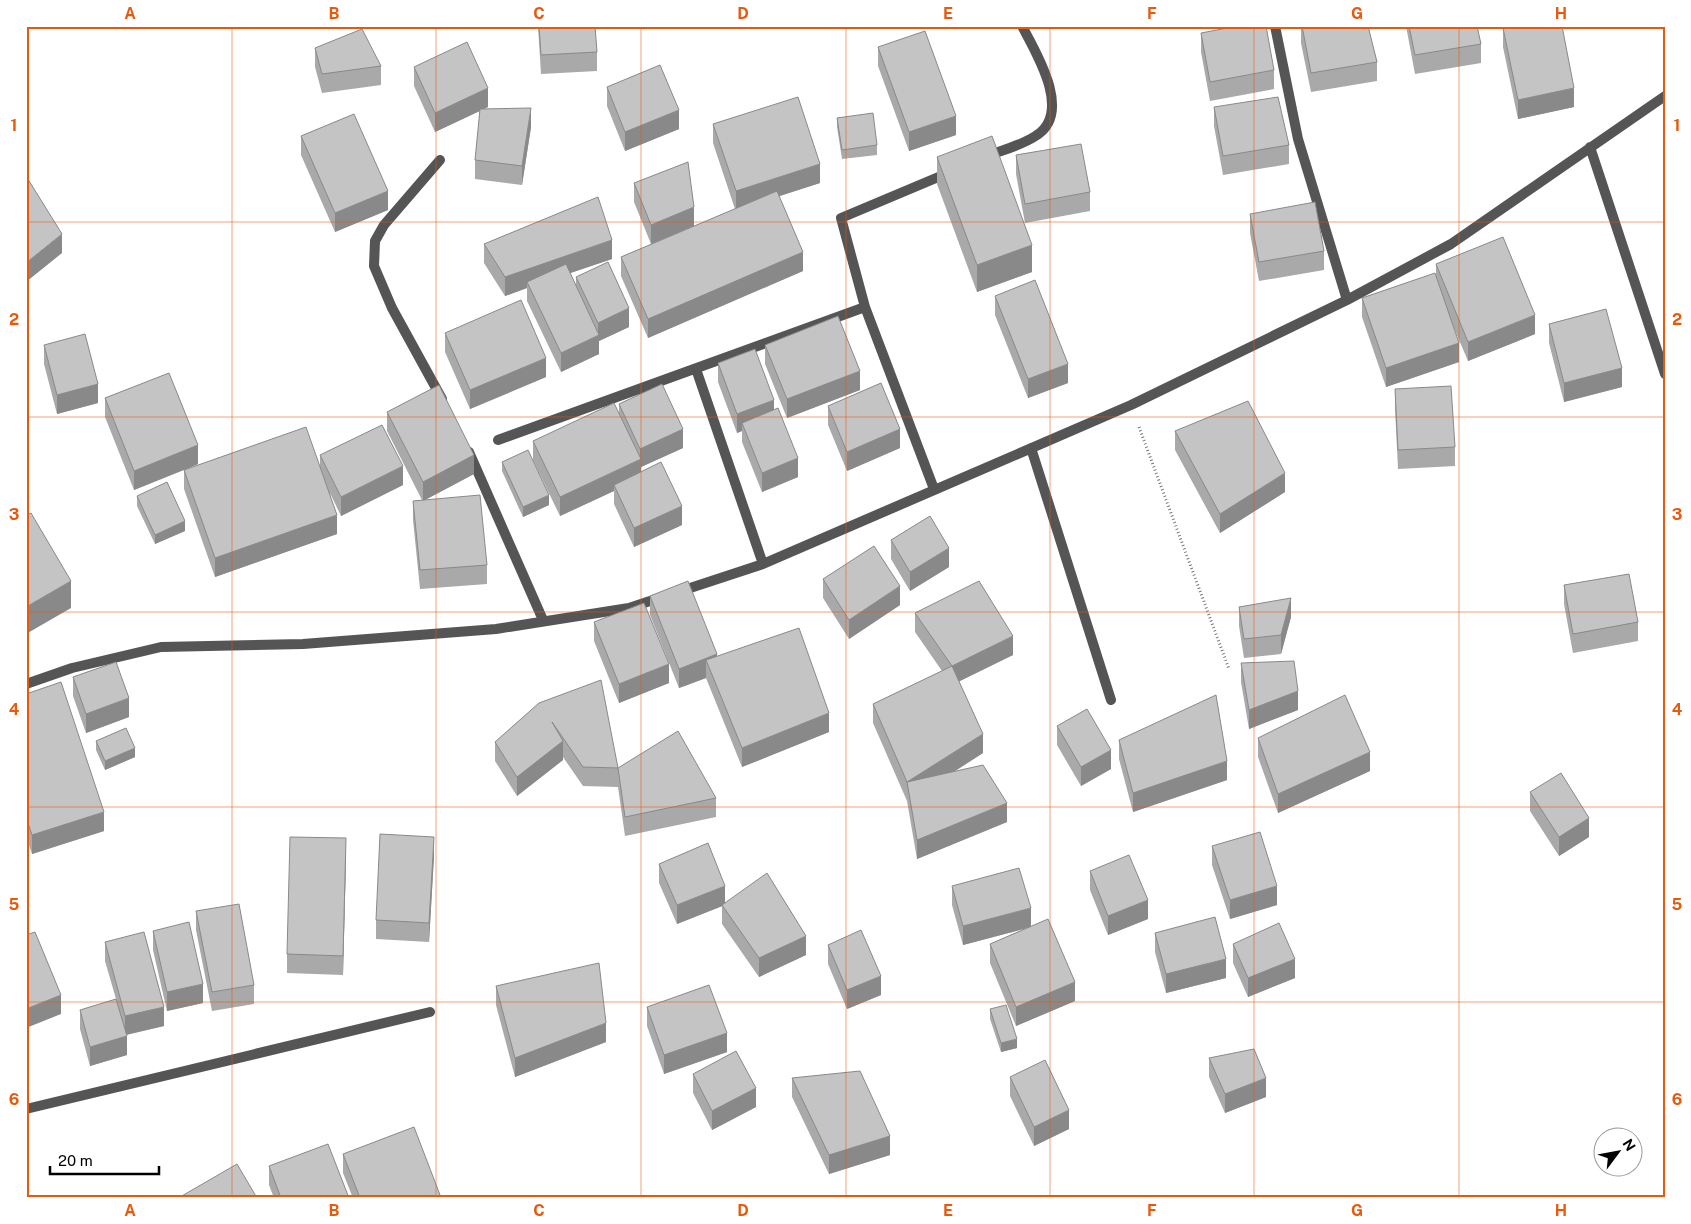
<svg xmlns="http://www.w3.org/2000/svg" width="1691" height="1224" font-family="'Public Sans',sans-serif">
<style>
.lines{fill:none;stroke-linecap:round;stroke-linejoin:round}
.path{stroke:#777;stroke-width:3;stroke-dasharray:1 2.5;stroke-linecap:butt}
.minor{stroke:#555;stroke-width:10}
.wall{fill:#a9a9a9}
.shaded-wall{fill:#898989}
.building{fill:#c4c4c4;stroke:#898989}
.grid{fill:none;stroke:#e8590c;stroke-width:1;stroke-opacity:0.55}
.neatline{fill:none;stroke:#e8590c;stroke-width:2}
.grid-label{font-size:16px;text-anchor:middle;font-weight:bold;fill:#e8590c}
</style>
<rect width="100%" height="100%" fill="#fff"/>
<g class="lines">
<!-- path -->
<path class="path" d="M1139,427l90,242"/>
<!-- minor -->
<path class="minor" d="M1275,26l23,113 49,161
M1590,147l75,227
M987,156c16,-6 36,-11 50,-21 35,-23 0,-81 -15,-109
M440,160l-56,65 -9,16 -1,25 18,42 50,91
M696,369l67,195
M498,440l367,-133
M1031,448l80,252
M469,452l74,168
M934,489l-69,-182 -24,-89 107,-45
M678,592l85,-28 368,-159 216,-105 104,-56 214,-148
M26,684l46,-16 89,-21 142,-3 193,-15 133,-21 33,-11
M26,1109l404,-97"/>
</g>
<!-- wall -->
<path class="wall" d="M538,26h57l2,26v19l-56,3z
M1301,26h67l9,36v19l-66,11 -10,-49z
M1406,26h71l4,18v19l-66,11z
M1503,28l71,79 -56,12 -15,-72z
M1201,33l73,37v19l-64,12 -9,-49z
M878,47l78,88 -47,16 -31,-85z
M315,48l66,18v19l-59,8 -7,-26z
M414,67l74,40 -5,2 48,18 -9,58 -47,-6v-19l5,-49 -45,21 -21,-46z
M607,87l72,42 -54,22 -18,-45z
M1214,107l75,38v19l-66,11 -9,-49z
M837,118l40,27v10l-35,4 -5,-32z
M713,124l107,59 -41,13 24,75 -155,67 -27,-62v-19l114,-48 -22,-66z
M301,136l87,74 -53,22 -34,-77z
M1016,155l74,37v19l-65,12 -9,-49z
M937,157l95,115 -55,20 -40,-108z
M634,183l60,43 -43,18 -17,-42z
M1250,214l74,37v19l-65,11 -9,-48z
M484,244l128,15 -42,14 6,12v-8l53,50 -30,14v13l-38,18 -34,-71v-13l-22,8 -21,-33z
M1436,264l99,70 -67,27 -20,-47 11,48 -73,25 -24,-70v-19l74,-20z
M995,296l73,87 -40,15 -33,-83z
M1549,324l73,63 -58,15 -15,-59z
M445,333l101,44 -76,32 -25,-57z
M44,345l54,58 -41,11 -13,-50z
M765,345l95,45 -73,28 -22,-54z
M718,363l56,47 24,67 -36,15 -20,-50v-11l-5,2 -19,-51z
M1395,389l60,58v19l-57,3 -3,-61z
M105,398l93,66 -11,5 133,-2v-12l83,30 -62,31 -11,-23 7,41 -122,43 -31,-88v-19l-50,20 -29,-73z
M619,404l64,44 -42,19v5l41,53 -48,22 -20,-43v-13l-54,25 -27,-56v-19l86,-27z
M828,406l72,42 -53,23 -19,-46z
M387,412l87,62 -49,26 62,65v19l-67,5 -7,-69v-19l9,-1 -35,-69z
M1175,431l110,61 -65,41 -45,-83z
M502,462l47,43 -26,12 -21,-46z
M137,496l48,35 -30,13 -18,-38z
M891,540l58,27 -39,24 -19,-32z
M823,579l77,26 -51,34 -26,-41z
M1564,585l74,37v19l-65,12 -9,-49z
M650,596l67,60 112,76 -87,35 -36,-89 -27,10 -29,-73z
M1239,607l52,10 -10,37 -37,4 -5,-32z
M915,613l98,42 -54,26 24,72 -29,19 53,50 -90,37 -10,-58 -34,-78v-19l69,-33 -27,-39z
M594,622l75,61 -50,20 -25,-62z
M1241,663l57,47 -49,19 -8,-47z
M73,677l56,40 -43,16 -13,-37z
M26,694l78,137 -72,23 -6,-18z
M539,703l79,65 98,30v19l-91,19 -7,-49 -35,-1 -20,-29v3l-46,36 -22,-35v-19z
M1057,726l54,43 -30,17 -24,-41z
M1258,738l112,33 -92,42 -20,-56z
M1119,740l108,40 -94,32 -14,-53z
M96,741l39,16 -30,13 -9,-20z
M1530,792l59,45 -30,19 -29,-45z
M1212,846l65,59 -47,14 -18,-54z
M434,856l-5,86 -53,-3v-19z
M346,857l-3,118 -56,-2v-19z
M659,864l66,39 81,52 -47,22 -37,-53v-18l-45,18 -18,-41z
M1090,871l58,48 -40,16 -18,-45z
M952,886l79,40 44,75 -59,25 -26,-63v-19l37,-16 -64,17 -11,-40z
M196,911l58,74v19l-42,7 -16,-81z
M153,931l50,72 -36,8 -14,-61z
M1155,933l71,45 -60,15 -11,-41z
M105,942l59,84 -38,9 1,20 -37,11 -10,-37v-19l36,-11 -11,-38z
M1233,944l62,34 -47,19 -15,-34z
M828,945l53,50 -34,14 -19,-45z
M496,986l110,56 -91,35 -19,-72z
M647,1007l80,45 -63,22 -17,-48z
M990,1009l27,39 -16,4 -11,-33z
M1209,1058l57,39 -41,16 -16,-36z
M693,1074l63,33 -44,23 -19,-37z
M1010,1077l59,52 -35,17 -24,-50z
M792,1078l98,77 -61,19 -37,-77z
M343,1154l97,44h-87l-10,-25z
M269,1166l80,32h-75l-5,-13z"/>
<!-- shaded-wall -->
<path class="shaded-wall" d="M488,88v19l-53,25v-19z
M1574,88v19l-56,12v-19z
M531,108v19l-9,58v-19z
M679,110v19l-54,22v-19z
M956,116v19l-47,16v-19z
M820,164v19l-84,27v-19z
M388,191v19l-53,22v-19z
M694,207v19l-43,18v-19z
M62,234v19l-36,29v-19z
M612,240v19l-83,28 -2,-5v6l-22,8v-19z
M1032,245v27l-55,20v-27z
M803,252v19l-155,67v-19z
M629,308v19l-30,14v13l-38,18v-19l37,-17v-13z
M1535,315v19l-67,27v-19z
M1459,343v19l-73,25v-19z
M546,358v19l-76,32v-19z
M1068,364v19l-40,15v-19z
M1622,368v19l-58,15v-19z
M860,371v19l-73,28v-19z
M98,384v19l-41,11v-19z
M774,400v19l-32,4v8l-5,2v-19z
M683,429v19l-42,19v11l-27,7v6l-54,25v-19l80,-37v-11z
M900,429v19l-53,23v-19z
M198,445v19l-64,26v-19z
M474,455v19l-51,27v-19z
M798,458v19l-36,15v-19z
M403,466v19l-62,31v-19z
M1285,473v19l-65,41v-19z
M549,495v10l-26,12v-10z
M682,506v19l-48,22v-19z
M337,515v19l-122,43v-19z
M185,521v10l-30,13v-9z
M949,548v19l-39,24v-19z
M71,581v27l-45,26v-27z
M900,586v19l-51,34v-19z
M1291,598v19l-10,37v-19z
M1013,636v19l-61,30v-19z
M717,654v19l-11,-13v18l-27,10v-19z
M669,664v19l-50,20v-19z
M1298,691v19l-49,19v-19z
M129,698v19l-43,16v-19z
M829,713v19l-87,35v-19z
M983,734v19l-73,46 -3,-17z
M563,741v19l-46,36v-19z
M135,748v9l-30,13v-9z
M1111,750v19l-30,17v-19z
M1370,752v19l-92,42v-19z
M1227,761v19l-94,32v-19z
M1007,803v19l-90,37v-19z
M104,812v19l-72,23v-19z
M1589,818v19l-30,19v-19z
M434,837v19l-5,86v-19z
M346,838v19l-3,118v-19z
M725,886v19l-48,19v-19z
M1277,886v19l-47,14v-19z
M1148,900v19l-40,16v-19z
M1031,908v19l-68,18v-19z
M806,936v19l-47,22v-19z
M1226,959v19l-60,15v-19z
M1295,959v19l-47,19v-19z
M881,976v19l-34,14v-19z
M1075,982v19l-59,25v-19z
M203,984v19l-36,8v-19z
M61,995v19l-35,14v-19z
M164,1007v19l-39,9v-19z
M606,1023v19l-91,35v-19z
M727,1033v19l-63,22v-19z
M127,1036v19l-37,11v-19z
M1017,1039v9l-16,4v-9z
M1266,1078v19l-41,16v-19z
M756,1088v19l-44,23v-19z
M1069,1110v19l-35,17v-19z
M890,1136v19l-61,19v-19z
M440,1195v3h-8z"/>
<!-- building -->
<path class="building" d="M539,26h56l2,26 -56,3z
M1238,26h28l8,44 -64,12 -9,-49z
M1302,26h66l9,36 -66,11z
M1409,26h68l4,18 -66,11z
M1514,26h48l12,62 -56,12 -15,-72z
M362,29l19,37 -59,8 -7,-26z
M925,31l31,85 -47,16 -31,-85z
M467,42l21,46 -53,25 -21,-46z
M660,65l19,45 -54,22 -18,-45z
M798,97l22,67 -84,27 -23,-67z
M1278,97l11,48 -66,11 -9,-49z
M531,108l-9,58 -47,-6 5,-51z
M873,113l4,32 -35,5 -5,-32z
M354,114l34,77 -53,22 -34,-77z
M992,136l40,109 -55,20 -40,-108z
M1081,144l9,48 -65,12 -9,-49z
M688,162l6,45 -43,18 -17,-42z
M26,176l36,58 -36,29z
M777,191l26,61 -155,67 -27,-62z
M598,197l14,43 -107,37 -21,-33z
M1315,202l9,49 -65,11 -9,-48z
M1503,237l32,78 -67,27 -32,-78z
M608,262l21,46 -31,15 -22,-46z
M566,264l33,71 -38,18 -34,-71z
M1435,273l24,70 -73,25 -24,-70z
M1035,280l33,84 -40,15 -33,-83z
M521,300l25,58 -76,32 -25,-57z
M1606,309l16,59 -58,15 -15,-59z
M838,316l22,55 -73,28 -22,-54z
M85,334l13,50 -41,11 -13,-50z
M755,349l19,51 -37,14 -19,-51z
M169,373l29,72 -64,26 -29,-73z
M881,383l19,46 -53,23 -19,-46z
M662,384l21,45 -43,20 -21,-45z
M439,385l35,70 -51,27 -36,-70z
M1451,386l4,61 -57,3 -3,-61z
M1248,401l37,72 -65,41 -45,-83z
M614,403l27,56 -81,38 -27,-56z
M778,408l20,50 -36,15 -20,-50z
M382,425l21,41 -62,31 -21,-42z
M306,427l31,88 -122,43 -31,-88z
M528,450l21,45 -26,12 -21,-45z
M661,462l21,44 -48,22 -20,-43z
M167,482l18,39 -30,14 -18,-39z
M480,495l7,70 -67,5 -7,-69z
M31,513l40,68 -45,26v-92z
M930,516l19,32 -39,24 -19,-32z
M874,546l26,40 -51,34 -26,-41z
M1629,574l9,48 -65,12 -9,-49z
M688,581l29,73 -38,15 -29,-73z
M979,581l34,55 -61,30 -37,-53z
M1291,598l-10,37 -37,4 -5,-32z
M644,603l25,61 -50,20 -25,-62z
M799,628l30,85 -87,35 -36,-88z
M1294,661l4,30 -49,19 -8,-47z
M116,662l13,36 -43,16 -13,-37z
M952,666l31,68 -76,48 76,-17 24,38 -90,37 -10,-58 -34,-78z
M601,680l17,88 60,-37 38,67 -91,19 -7,-49 -35,-1 -31,-45 11,19 -46,36 -22,-35 44,-39z
M61,682l43,130 -72,23 -6,-18v-123z
M1216,695l11,66 -94,32 -14,-53z
M1345,695l25,57 -92,42 -20,-56z
M1087,709l24,41 -30,17 -24,-41z
M126,728l9,20 -30,13 -9,-20z
M1561,773l28,45 -30,19 -29,-45z
M1260,832l17,54 -47,14 -18,-54z
M380,834l54,3 -5,86 -53,-3z
M290,837l56,1 -3,118 -56,-2z
M708,843l17,43 -48,19 -18,-41z
M1129,855l19,45 -40,16 -18,-45z
M1019,868l12,40 -68,18 -11,-40z
M767,873l39,63 -47,22 -37,-53z
M239,904l15,81 -42,7 -16,-81z
M1215,917l11,42 -60,15 -11,-41z
M1048,919l27,63 -59,25 -26,-63z
M189,922l14,62 -36,8 -14,-61z
M1279,923l16,36 -47,19 -15,-34z
M861,930l20,46 -34,14 -19,-45z
M35,932l26,63 -35,14v-74z
M144,932l20,75 -39,9 -20,-74z
M599,963l7,60 -91,35 -19,-72z
M709,985l18,48 -63,22 -17,-48z
M116,999l11,37 -37,11 -10,-37z
M1006,1005l11,34 -16,4 -11,-34z
M1254,1049l12,29 -41,16 -16,-36z
M736,1051l20,37 -44,23 -19,-37z
M1045,1060l24,50 -35,17 -24,-50z
M860,1071l30,65 -61,19 -37,-77z
M414,1127l26,68 -8,3h-72l-17,-44z
M328,1144l21,54h-68l-12,-32z
M237,1164l20,34h-77v-1z"/>
<!-- grid -->
<path class="grid" d="M232,26v1172M436,26v1172M641,26v1172M846,26v1172M1050,26v1172M1254,26v1172M1459,26v1172M26,222h1639M26,417h1639M26,612h1639M26,807h1639M26,1002h1639"/>
<!-- border -->
<rect width="1691" height="1224" fill="none" stroke="#ffffff" stroke-width="55"/>
<!-- north arrow -->
<g transform="translate(1618 1152) rotate(58)"><circle r="24" fill="#ffffff" stroke="#999999"/>
<path d="M0-4L9 19L0 12L-9 19Z" fill="#000000"/>
<text y="-8" font-size="14" font-weight="bold" text-anchor="middle" fill="#000000">N</text>
</g>
<!-- scale -->
<path d="M50 1166v8h109v-8" fill="none" stroke="#000000" stroke-width="2.5"/>
<text x="58" y="1166" font-size="15" fill="#000000" stroke="#ffffff" stroke-width="4" paint-order="stroke">20 m</text>
<rect x="28" y="28" width="1636" height="1168" class="neatline"/>
<g class="grid-label">
<text x="130" y="19">A</text>
<text x="334" y="19">B</text>
<text x="539" y="19">C</text>
<text x="743" y="19">D</text>
<text x="948" y="19">E</text>
<text x="1152" y="19">F</text>
<text x="1357" y="19">G</text>
<text x="1561" y="19">H</text>
<text x="14" y="131">1</text>
<text x="1677" y="131">1</text>
<text x="14" y="325">2</text>
<text x="1677" y="325">2</text>
<text x="14" y="520">3</text>
<text x="1677" y="520">3</text>
<text x="14" y="715">4</text>
<text x="1677" y="715">4</text>
<text x="14" y="910">5</text>
<text x="1677" y="910">5</text>
<text x="14" y="1105">6</text>
<text x="1677" y="1105">6</text>
<text x="130" y="1216">A</text>
<text x="334" y="1216">B</text>
<text x="539" y="1216">C</text>
<text x="743" y="1216">D</text>
<text x="948" y="1216">E</text>
<text x="1152" y="1216">F</text>
<text x="1357" y="1216">G</text>
<text x="1561" y="1216">H</text>
</g>
</svg>
